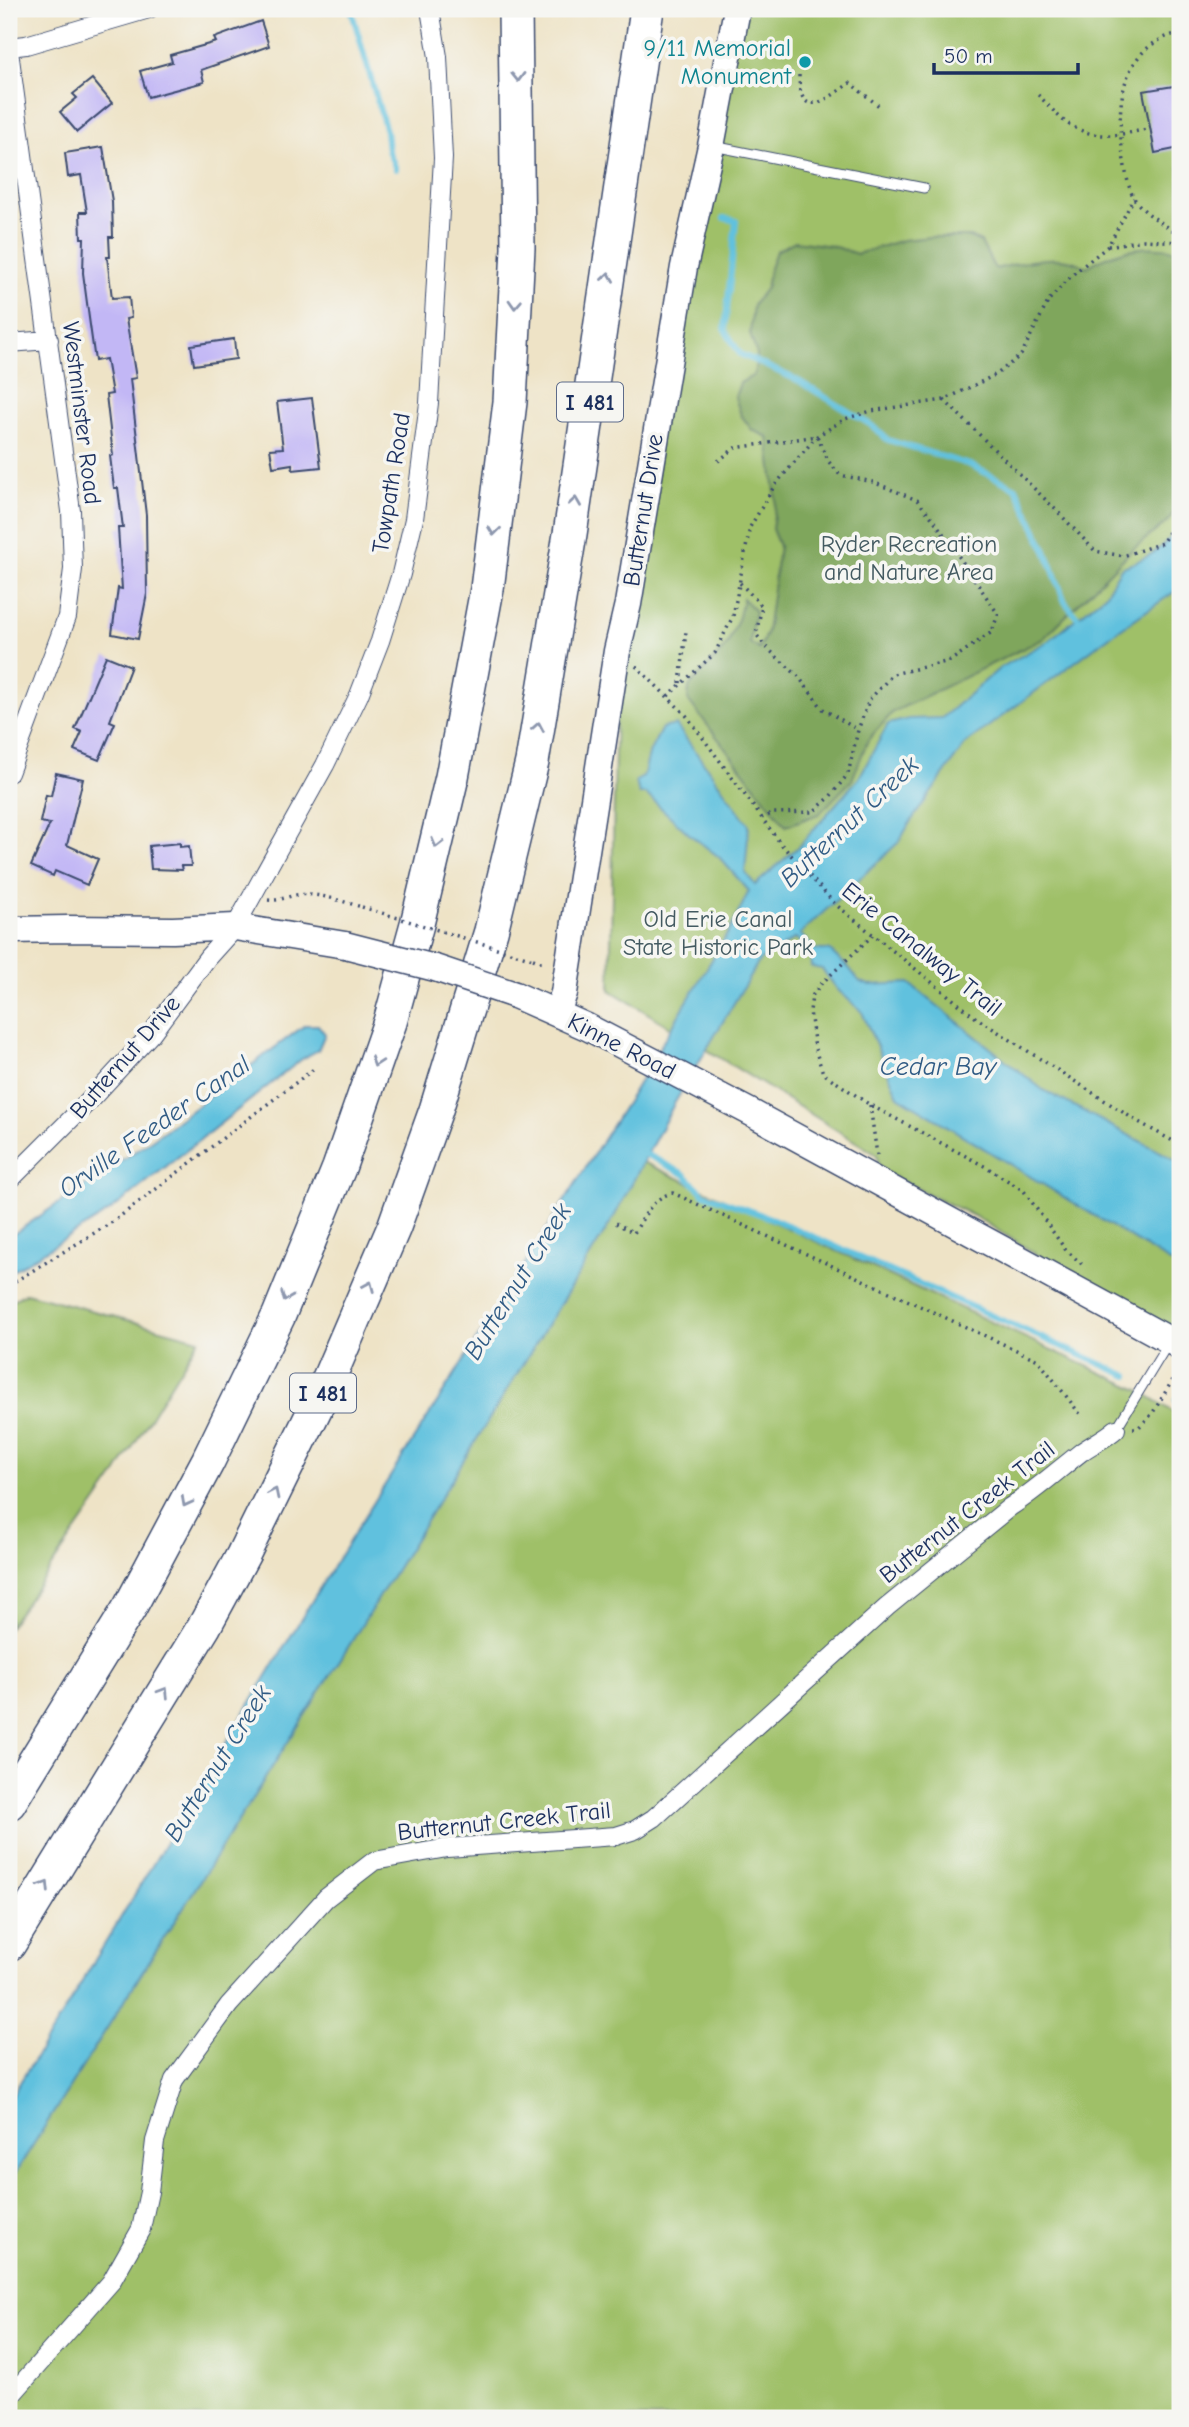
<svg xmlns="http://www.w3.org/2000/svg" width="1189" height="2427" font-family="'Comic Neue',sans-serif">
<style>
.green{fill:#9fc068;stroke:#5d7863;stroke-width:2}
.forest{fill:#7fa65c;stroke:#4d6a5d;stroke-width:2}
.water{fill:#60c1de;stroke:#3e789e;stroke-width:2}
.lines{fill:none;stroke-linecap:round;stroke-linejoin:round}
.stream{stroke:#60c1de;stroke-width:6}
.building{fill:#c2b7f5}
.lane-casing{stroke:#3b4a6e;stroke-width:11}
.street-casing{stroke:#3b4a6e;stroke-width:20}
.secondary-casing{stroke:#3b4a6e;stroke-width:29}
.highway-casing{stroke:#3b4a6e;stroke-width:36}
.path{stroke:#3b4a6e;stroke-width:3.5;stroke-dasharray:2 5;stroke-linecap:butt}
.lane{stroke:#fff;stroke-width:9}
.street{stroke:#fff;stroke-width:18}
.secondary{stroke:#fff;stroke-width:26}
.highway{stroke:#fff;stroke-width:33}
.secondary-bridge-casing{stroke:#3b4a6e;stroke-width:29;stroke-linecap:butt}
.path-bridge{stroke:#3b4a6e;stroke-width:3.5;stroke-dasharray:2 5;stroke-linecap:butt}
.secondary-bridge{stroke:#fff;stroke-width:26}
.oneway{stroke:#8d97ae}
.culture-dot{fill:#0f9aa8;stroke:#f6f6f2;stroke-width:2.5}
.labels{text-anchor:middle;stroke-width:7;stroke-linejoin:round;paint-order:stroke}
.shield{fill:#f6f6f2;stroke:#5d6b8a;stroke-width:2}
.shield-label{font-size:23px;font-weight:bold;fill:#1b2f5e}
.culture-label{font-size:24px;fill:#0d838f;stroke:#f6f6f2;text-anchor:end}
.street-label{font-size:24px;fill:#1b2f5e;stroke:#f6f6f2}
.park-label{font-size:24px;fill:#435a61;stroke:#f6f6f2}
.water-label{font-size:26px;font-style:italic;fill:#305b84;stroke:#f6f6f2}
</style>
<rect width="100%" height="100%" fill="#f6f6f2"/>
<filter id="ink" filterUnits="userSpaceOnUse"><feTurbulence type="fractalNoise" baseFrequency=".0143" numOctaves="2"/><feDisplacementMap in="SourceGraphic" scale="14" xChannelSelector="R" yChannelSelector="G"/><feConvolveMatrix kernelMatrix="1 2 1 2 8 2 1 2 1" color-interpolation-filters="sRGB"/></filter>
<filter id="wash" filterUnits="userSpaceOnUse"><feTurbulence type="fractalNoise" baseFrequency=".00686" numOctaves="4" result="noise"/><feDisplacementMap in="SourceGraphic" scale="28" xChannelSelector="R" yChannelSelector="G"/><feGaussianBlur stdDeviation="1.57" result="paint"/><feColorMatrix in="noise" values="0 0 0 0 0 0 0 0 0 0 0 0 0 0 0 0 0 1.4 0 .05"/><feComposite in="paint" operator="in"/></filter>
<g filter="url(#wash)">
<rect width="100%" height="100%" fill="#eee3c6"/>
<!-- green -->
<path class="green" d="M737,9h443v1334l-204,-126 -97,-47 -2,-15 -267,-165 7,-339z
M619,1151l520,239 41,26v1002h-1171v-283z
M26,1293l173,46 -85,138 -105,150v-325z"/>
<!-- forest -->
<path class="forest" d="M931,237h39l11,5 14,27c30,-7 64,-18 92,-2 29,-18 60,-24 93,-16v254l-13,17 -35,28 -89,89 -150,73 -25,28 -16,40 -33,34 -33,12 -98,-126 1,-13 38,-42 12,-28 4,-19 12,13 -5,32 9,6 8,-17 12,-86 -7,-17 4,-29 -8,-63 -16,-7 -11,-15 -6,-18 5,-14 14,-8 3,-20 -7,-21 3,-29 13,-17 4,-20 6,-17 19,-10 37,5 25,8 46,-14z"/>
<!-- water -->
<path class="water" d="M1180,524v64l-70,48 -144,107 -57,81 -10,18 -99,92 16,16h13l20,18 11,14 10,3 39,-2 134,107 137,72v106l-282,-172 -36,-84 -24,-22 -16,-21 -11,-2 -1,-14 -14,-15 -37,23 -85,143 -60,113 -262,424 -343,542v-83l51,-82 261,-432 311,-492 100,-168 17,-35 -30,-34 -30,-23 -43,-40h-7l-3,-13 7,-4 7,-26 12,-23 14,-3 73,100 -4,47 10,13 44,-39 60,-68 29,-54 21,-5 33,-1 58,-50 48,-27 57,-46 16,-27c26,-10 44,-18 59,-44z
M305,1025h13l7,9 -7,16 -16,9 -192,152 -101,62v-36l144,-98z"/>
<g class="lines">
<!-- stream -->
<path class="stream" d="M351,9l35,122 2,19 8,19
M724,218l12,3 -11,109 15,24 57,26 74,45 17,15 82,25 46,23 30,63 19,51 18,22
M642,1152l42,22 20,20 69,25 355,157
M1176,1400l4,2"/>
</g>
<g id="blocks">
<!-- building -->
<path class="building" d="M261,21l8,25 -68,24 3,12 -56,15 -8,-26 32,-9 -2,-7 46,-13 -2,-4z
M92,79l20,24 -35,29 -17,-20 17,-14 -4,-4z
M1180,85v63l-25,5 -12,-62z
M103,147l9,54 1,36h-4l1,20h-3l5,41 17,-1 2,21 -5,1 10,59 -6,1 16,136 1,79 -9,45 -26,-5 6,-46 4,1 -4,-61h5l-5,-40h-4l-4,-32 3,-1 -7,-60 6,-1 -6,-35 -11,2 -6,-43 -6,-45 1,-35h-3l-1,-26h7l-6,-37 -13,2 -3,-24z
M234,339l2,20 -42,6 -3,-20z
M312,398l9,69 -28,3 -1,-6 -19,3 -3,-18 13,-1 -6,-46z
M106,656l25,10 -21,55 5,2 -16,37 -25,-10 8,-18 -7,-3z
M56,773l27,6 -16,66 31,14 -11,26 -32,-14 -2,5 -22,-10 19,-42 -10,-2 6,-27 5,1z
M180,843v4l9,-1 2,20h-10l1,4 -31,-1 -2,-23z"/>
</g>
</g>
<g filter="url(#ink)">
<use href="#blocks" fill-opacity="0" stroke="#3b4a6e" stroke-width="2"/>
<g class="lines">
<defs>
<path id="lane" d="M713,146l211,42
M1116,1429l53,-87"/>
<path id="street" d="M9,47l17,-2 123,-36
M9,51l62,460 2,58 -6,48 -58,156
M9,343l40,-3
M9,1181l83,-83 59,-64 57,-77 27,-30 90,-162 34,-70 21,-54 21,-67 13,-55 15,-116 14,-245 -5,-101 -8,-48
M9,2398l102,-116 30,-53 8,-37 6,-51 19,-61 55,-75 97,-107 48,-37 73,-13 169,-12 19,-6 19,-12 233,-211 123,-100c25,-16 47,-36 70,-54 12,-9 25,-14 36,-24"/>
<path id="secondary" d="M9,930l58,-1 106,1 62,-3 110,18
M515,995l72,32 161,84 432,235
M557,1013l7,-20 53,-342 11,-47 56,-337 27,-121 26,-137"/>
<path id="highway" d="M9,1803l121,-196 78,-146 71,-146 60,-147 51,-146 27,-98 35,-147 35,-188 23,-187 8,-154 -3,-239
M9,1944l196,-319 38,-70 77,-156 74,-172 42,-117 55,-179 41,-169 38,-228 77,-525"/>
</defs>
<!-- lane casing -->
<use href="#lane" class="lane-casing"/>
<!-- street casing -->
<use href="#street" class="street-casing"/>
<!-- secondary casing -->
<use href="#secondary" class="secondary-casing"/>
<!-- highway casing -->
<use href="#highway" class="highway-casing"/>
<!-- path -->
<path class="path" d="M1180,33c-62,13 -65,77 -56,128 2,11 4,27 10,37 10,17 32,26 46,38
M799,75c0,48 28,24 51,8l29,23
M1038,95c10,9 20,23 32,30 26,16 53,10 80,3
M1108,246l36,-6 36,2
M944,400l114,112 37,39 28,5 39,-13 18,-28
M718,461l17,-13 82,-12 12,26 11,13 33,7 44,18 17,20 64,94 -6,18 -42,29 -57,13 -24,26 -11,30
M740,583l22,23 -6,28 10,13 32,29 25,33 35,21 -10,44 -19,24 -16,14 -40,1 -11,5
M636,666l50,49 95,129 54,60 140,113 160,103 45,25
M680,683l6,-52
M668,696l47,-43 18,-37 17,-89 25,-42 42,-49 28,-17 26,-8 73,-11 53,-26 24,-19 28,-55 24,-26 35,-28 26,-48
M268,900c11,1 18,-3 28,-5 22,-3 44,6 66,12
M873,935l-52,49 -9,12 -2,15 5,38 8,24 47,32 118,63 36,23 41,58 19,17
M533,959l13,5
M870,1105l7,50
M616,1223l18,10c11,-17 18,-36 39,-40l365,167 42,54
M9,1285l105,-64 201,-153
M1133,1428h5l14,-14 28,-46"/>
<!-- lane -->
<use href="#lane" class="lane"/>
<!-- street -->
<use href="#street" class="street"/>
<!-- secondary -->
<use href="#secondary" class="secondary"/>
<!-- highway -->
<use href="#highway" class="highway"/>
<defs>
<path id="secondary-bridge" d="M345,945l90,23 80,27"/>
</defs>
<!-- secondary-bridge casing -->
<use href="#secondary-bridge" class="secondary-bridge-casing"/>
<!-- path-bridge -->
<path class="path-bridge" d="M362,907l171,52"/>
<!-- secondary-bridge -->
<use href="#secondary-bridge" class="secondary-bridge"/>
</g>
<!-- one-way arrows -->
<defs><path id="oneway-chevron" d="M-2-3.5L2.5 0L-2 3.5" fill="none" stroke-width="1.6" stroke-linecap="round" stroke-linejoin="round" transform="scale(1.75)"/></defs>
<g class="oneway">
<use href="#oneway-chevron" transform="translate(518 77) rotate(89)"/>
<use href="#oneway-chevron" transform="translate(608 277) rotate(-82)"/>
<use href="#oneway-chevron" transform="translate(515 304) rotate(93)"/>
<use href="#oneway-chevron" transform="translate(575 502) rotate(-82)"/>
<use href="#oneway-chevron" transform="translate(494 531) rotate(97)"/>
<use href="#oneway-chevron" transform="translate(538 727) rotate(-80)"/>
<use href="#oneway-chevron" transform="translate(437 843) rotate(104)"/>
<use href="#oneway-chevron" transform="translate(376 1062) rotate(109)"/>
<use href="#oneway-chevron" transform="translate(369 1286) rotate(-67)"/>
<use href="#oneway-chevron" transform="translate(286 1297) rotate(112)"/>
<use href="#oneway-chevron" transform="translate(274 1493) rotate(-64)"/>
<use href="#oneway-chevron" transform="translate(186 1502) rotate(118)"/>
<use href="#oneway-chevron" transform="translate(164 1692) rotate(-58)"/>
<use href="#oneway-chevron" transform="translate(45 1886) rotate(-58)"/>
</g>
</g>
<!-- markers -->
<circle class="culture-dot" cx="805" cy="62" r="7"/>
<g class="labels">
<!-- shield labels -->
<g class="shield">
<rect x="557" y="382.5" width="66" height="39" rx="5"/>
<rect x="290" y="1373.5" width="66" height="39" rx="5"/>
</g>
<g class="shield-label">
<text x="590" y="410">I 481</text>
<text x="323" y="1401">I 481</text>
</g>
<!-- culture labels -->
<g class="culture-label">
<text x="791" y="56">9/11 Memorial<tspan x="791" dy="28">Monument</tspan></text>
</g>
<!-- street labels -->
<g class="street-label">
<text transform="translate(82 413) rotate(83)" y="8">Westminster Road</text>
<text transform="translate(391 483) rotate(-81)" y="8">Towpath Road</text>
<text transform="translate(643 510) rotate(-81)" y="8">Butternut Drive</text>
<text transform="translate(922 949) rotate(39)" y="8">Erie Canalway Trail</text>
<text transform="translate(622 1046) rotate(27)" y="8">Kinne Road</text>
<text transform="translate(125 1057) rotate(-49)" y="8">Butternut Drive</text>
<text transform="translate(967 1512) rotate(-38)" y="8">Butternut Creek Trail</text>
<text transform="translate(504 1821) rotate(-6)" y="8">Butternut Creek Trail</text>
</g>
<!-- park labels -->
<g class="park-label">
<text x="909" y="552">Ryder Recreation<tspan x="909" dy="28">and Nature Area</tspan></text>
<text x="718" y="927">Old Erie Canal<tspan x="718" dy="28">State Historic Park</tspan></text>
</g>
<!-- water labels -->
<g class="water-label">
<text transform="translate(849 821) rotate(-43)" y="9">Butternut Creek</text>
<text x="938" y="1075">Cedar Bay</text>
<text transform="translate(154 1126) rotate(-35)" y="9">Orville Feeder Canal</text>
<text transform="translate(517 1281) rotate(-58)" y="9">Butternut Creek</text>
<text transform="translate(217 1763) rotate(-58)" y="9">Butternut Creek</text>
</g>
</g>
<!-- margin -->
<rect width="1189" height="2427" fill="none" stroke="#f6f6f2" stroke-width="35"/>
<!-- scale -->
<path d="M934 63v10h144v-10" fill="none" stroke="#1b2f5e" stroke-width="3.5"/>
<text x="944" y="63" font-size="21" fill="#1b2f5e" stroke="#f6f6f2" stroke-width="5" paint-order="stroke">50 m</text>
</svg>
